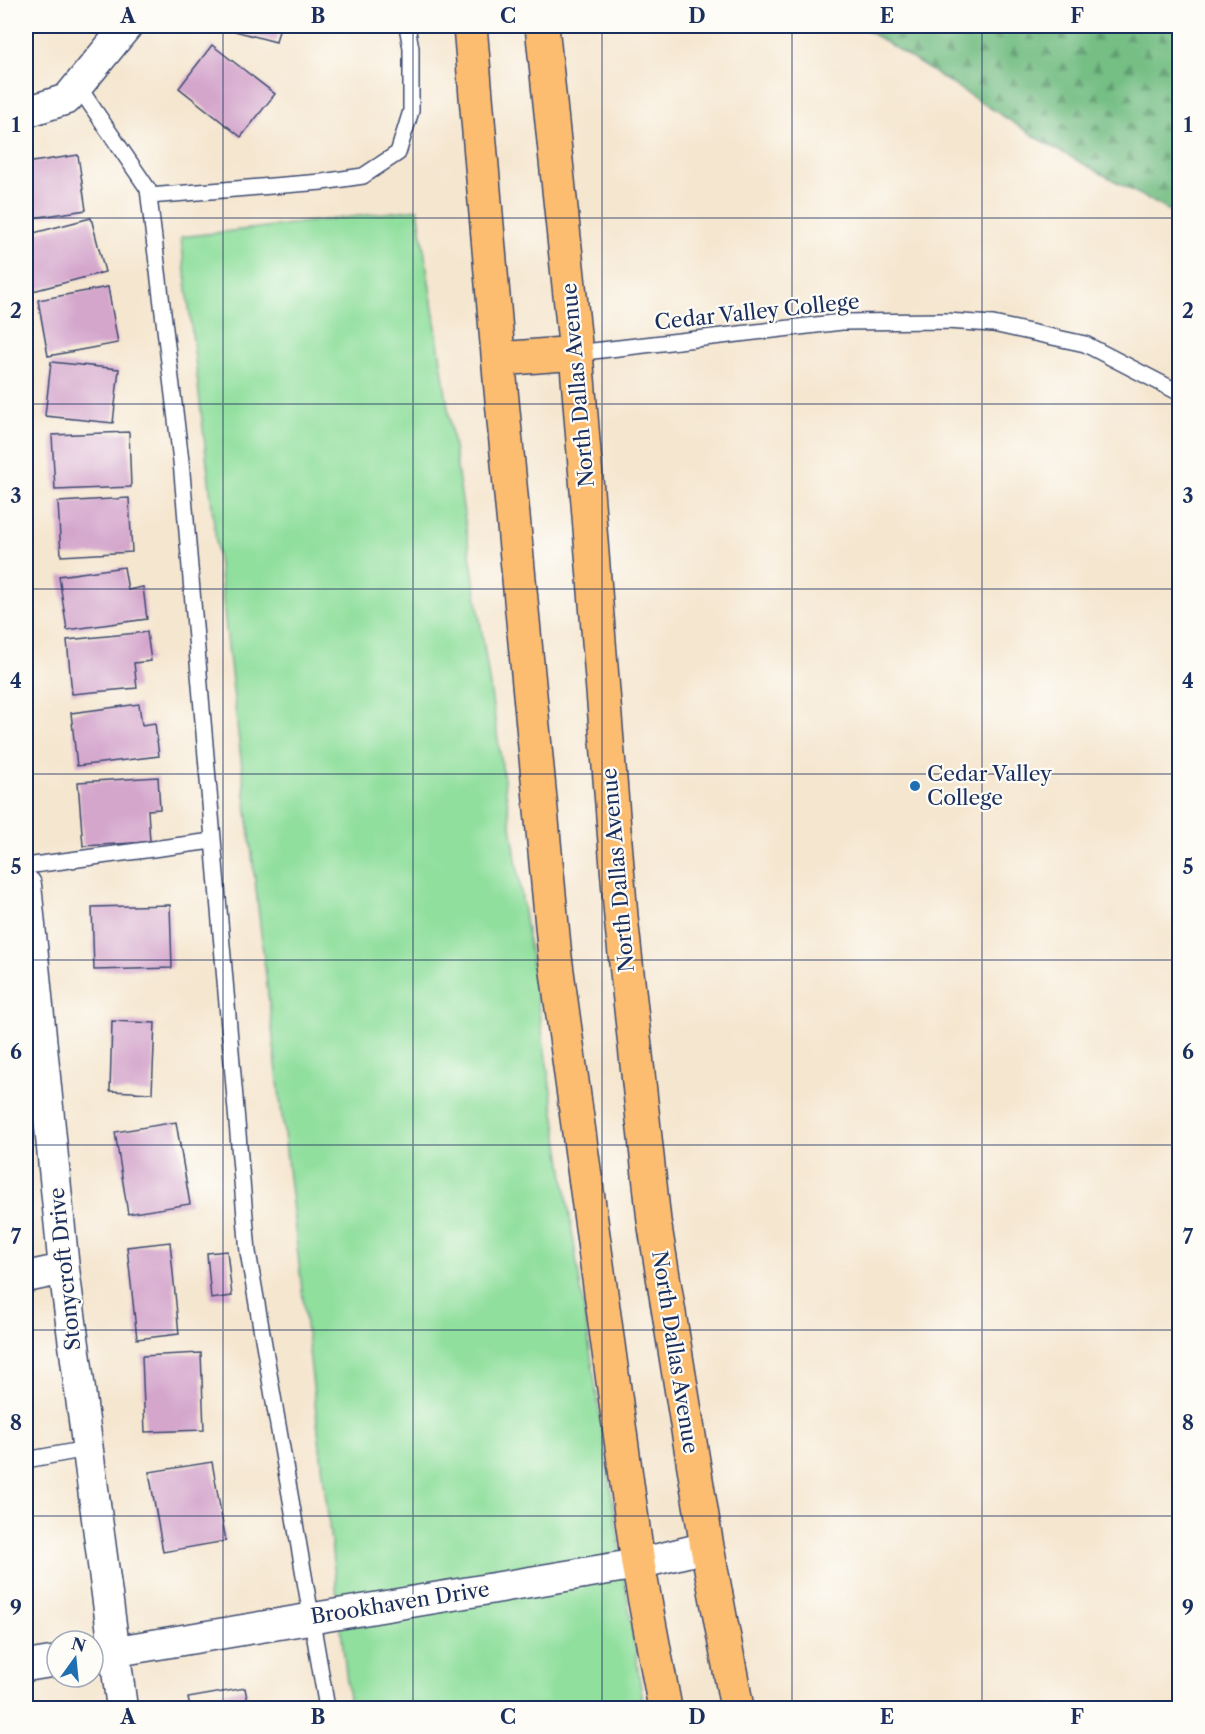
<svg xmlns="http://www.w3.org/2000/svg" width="1205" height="1734" font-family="'Libre Caslon Text',serif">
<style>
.green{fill:#90df9d;stroke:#56877e;stroke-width:1.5}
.forest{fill:url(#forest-firs);stroke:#487671;stroke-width:1.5}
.building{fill:#d4a6cc}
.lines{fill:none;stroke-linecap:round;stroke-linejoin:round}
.service-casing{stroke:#3c4a6f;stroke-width:18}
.minor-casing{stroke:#3c4a6f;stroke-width:33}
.primary-casing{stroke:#3c4a6f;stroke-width:36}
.service{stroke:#fff;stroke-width:15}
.minor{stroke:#fff;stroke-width:30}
.primary{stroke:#fcbd6f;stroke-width:33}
.grid{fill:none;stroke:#1b2f5e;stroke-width:1.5;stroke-opacity:0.55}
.poi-dot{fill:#1f6fb2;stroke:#fdfcf7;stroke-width:2}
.labels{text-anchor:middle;stroke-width:4.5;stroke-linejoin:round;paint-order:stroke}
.street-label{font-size:21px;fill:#1b2f5e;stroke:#fdfcf7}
.poi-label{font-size:21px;fill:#1b2f5e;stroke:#fdfcf7;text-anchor:start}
.neatline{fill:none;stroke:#1b2f5e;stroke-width:2}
.grid-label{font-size:20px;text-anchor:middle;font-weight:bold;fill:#1b2f5e}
</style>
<defs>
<pattern id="forest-firs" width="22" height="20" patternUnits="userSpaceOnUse" patternTransform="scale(1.5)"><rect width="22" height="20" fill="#74be84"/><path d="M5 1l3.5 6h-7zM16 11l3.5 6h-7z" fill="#5e9b6f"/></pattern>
</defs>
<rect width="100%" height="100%" fill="#fdfcf7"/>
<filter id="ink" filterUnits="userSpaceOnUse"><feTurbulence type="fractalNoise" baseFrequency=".0167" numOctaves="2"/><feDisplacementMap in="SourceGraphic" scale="12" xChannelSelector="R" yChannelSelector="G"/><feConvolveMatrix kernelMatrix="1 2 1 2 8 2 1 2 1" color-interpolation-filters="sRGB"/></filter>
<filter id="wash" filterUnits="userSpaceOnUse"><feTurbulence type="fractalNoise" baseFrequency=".008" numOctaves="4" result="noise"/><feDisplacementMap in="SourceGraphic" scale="24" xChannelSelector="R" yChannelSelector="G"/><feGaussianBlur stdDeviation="1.35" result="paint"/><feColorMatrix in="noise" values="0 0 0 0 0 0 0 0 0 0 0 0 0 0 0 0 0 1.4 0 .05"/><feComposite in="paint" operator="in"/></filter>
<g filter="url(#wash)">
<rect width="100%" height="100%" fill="#f5e6cf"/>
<!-- green -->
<path class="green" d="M418,209l226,1499h-294l-169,-1471z"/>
<!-- forest -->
<path class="forest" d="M860,26h319v190l-132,-72z"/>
<g id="blocks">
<!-- building -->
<path class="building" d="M216,26h64l-4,16z
M212,45l63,49 -34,43 -62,-49z
M78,155l8,55 -60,9v-56z
M91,218l14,54 -72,19 -7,-30v-26z
M108,287l10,56 -70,13 -10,-56z
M51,362l68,7 -6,54 -68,-7z
M129,432l2,55 -76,3 -3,-55z
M129,498l3,54 -71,4 -3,-54z
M124,567l4,23 15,-3 4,32 -80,11 -8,-54z
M147,632l4,29 -17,2 3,25 -65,6 -5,-54z
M139,704l3,21 13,-2 4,33 -82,10 -6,-53z
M158,777l2,32 -12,1 2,32 -67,4 -5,-64z
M170,905l2,63 -78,2 -2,-63z
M112,1021l43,2 -3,70 -42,-2z
M176,1122l14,82 -62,10 -13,-82z
M170,1242l9,92 -42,5 -10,-92z
M227,1251l5,45 -21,3 -4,-46z
M201,1353l3,77 -59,2 -3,-76z
M212,1462l14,79 -63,11 -14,-80z
M245,1688l4,20h-59l-2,-10z"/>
</g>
</g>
<g filter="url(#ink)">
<use href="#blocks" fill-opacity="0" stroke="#3c4a6f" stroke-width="1.5"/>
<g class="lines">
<defs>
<path id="service" d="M78,86l70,103 33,272 67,791 79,456
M149,196l173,-14 41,-6 35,-23 13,-42v-63l-4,-22
M576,353l266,-31 104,-1 47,3 92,20 95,49
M26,866l186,-25
M26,1087l20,-3
M26,1460l61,-11"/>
<path id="minor" d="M26,112l41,-13 60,-73
M26,885l38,384 58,439
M26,1277l38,-8
M93,1655l545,-91 69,-17
M26,1666l31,-5"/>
<path id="primary" d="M470,26l31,364 54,567 83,607 27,144
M542,26l34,327 45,564 33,304 53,326 30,161
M499,359l77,-6"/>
</defs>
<!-- service casing -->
<use href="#service" class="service-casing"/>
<!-- minor casing -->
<use href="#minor" class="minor-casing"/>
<!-- primary casing -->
<use href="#primary" class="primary-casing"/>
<!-- service -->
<use href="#service" class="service"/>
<!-- minor -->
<use href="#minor" class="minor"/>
<!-- primary -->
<use href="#primary" class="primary"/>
</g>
</g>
<!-- grid -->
<path class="grid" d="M223,26v1682M413,26v1682M602,26v1682M792,26v1682M982,26v1682M26,218h1154M26,404h1154M26,589h1154M26,774h1154M26,960h1154M26,1145h1154M26,1330h1154M26,1516h1154"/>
<!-- markers -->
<circle class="poi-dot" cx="915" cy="786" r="6"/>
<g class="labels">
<!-- street labels -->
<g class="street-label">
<text transform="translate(757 312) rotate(-6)" y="7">Cedar Valley College</text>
<text transform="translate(578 385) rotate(-95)" y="7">North Dallas Avenue</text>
<text transform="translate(618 870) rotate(-95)" y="7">North Dallas Avenue</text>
<text transform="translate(65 1269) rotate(-96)" y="7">Stonycroft Drive</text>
<text transform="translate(675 1352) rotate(81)" y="7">North Dallas Avenue</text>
<text transform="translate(400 1603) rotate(-9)" y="7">Brookhaven Drive</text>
</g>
<!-- poi labels -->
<g class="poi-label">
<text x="927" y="781">Cedar Valley<tspan x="927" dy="24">College</tspan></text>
</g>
</g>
<!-- margin -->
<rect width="1205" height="1734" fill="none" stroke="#fdfcf7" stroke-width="66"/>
<!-- north arrow -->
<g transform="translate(75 1659) rotate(15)"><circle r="28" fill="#fdfcf7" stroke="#a3aaba" stroke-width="1.5"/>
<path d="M0-4.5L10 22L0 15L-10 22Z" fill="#1f6fb2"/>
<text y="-9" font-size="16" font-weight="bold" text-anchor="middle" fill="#1b2f5e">N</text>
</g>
<rect x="33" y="33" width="1139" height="1668" class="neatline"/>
<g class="grid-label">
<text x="128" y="23">A</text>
<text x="318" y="23">B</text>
<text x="508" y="23">C</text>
<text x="697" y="23">D</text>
<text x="887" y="23">E</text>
<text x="1077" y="23">F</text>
<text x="16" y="132">1</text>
<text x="1188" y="132">1</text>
<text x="16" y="318">2</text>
<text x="1188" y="318">2</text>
<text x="16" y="503">3</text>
<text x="1188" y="503">3</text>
<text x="16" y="688">4</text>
<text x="1188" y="688">4</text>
<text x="16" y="874">5</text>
<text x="1188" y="874">5</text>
<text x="16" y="1059">6</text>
<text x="1188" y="1059">6</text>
<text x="16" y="1244">7</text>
<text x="1188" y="1244">7</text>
<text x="16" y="1430">8</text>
<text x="1188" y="1430">8</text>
<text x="16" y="1615">9</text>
<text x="1188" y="1615">9</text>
<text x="128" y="1724">A</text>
<text x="318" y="1724">B</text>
<text x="508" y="1724">C</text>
<text x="697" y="1724">D</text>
<text x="887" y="1724">E</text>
<text x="1077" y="1724">F</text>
</g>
</svg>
